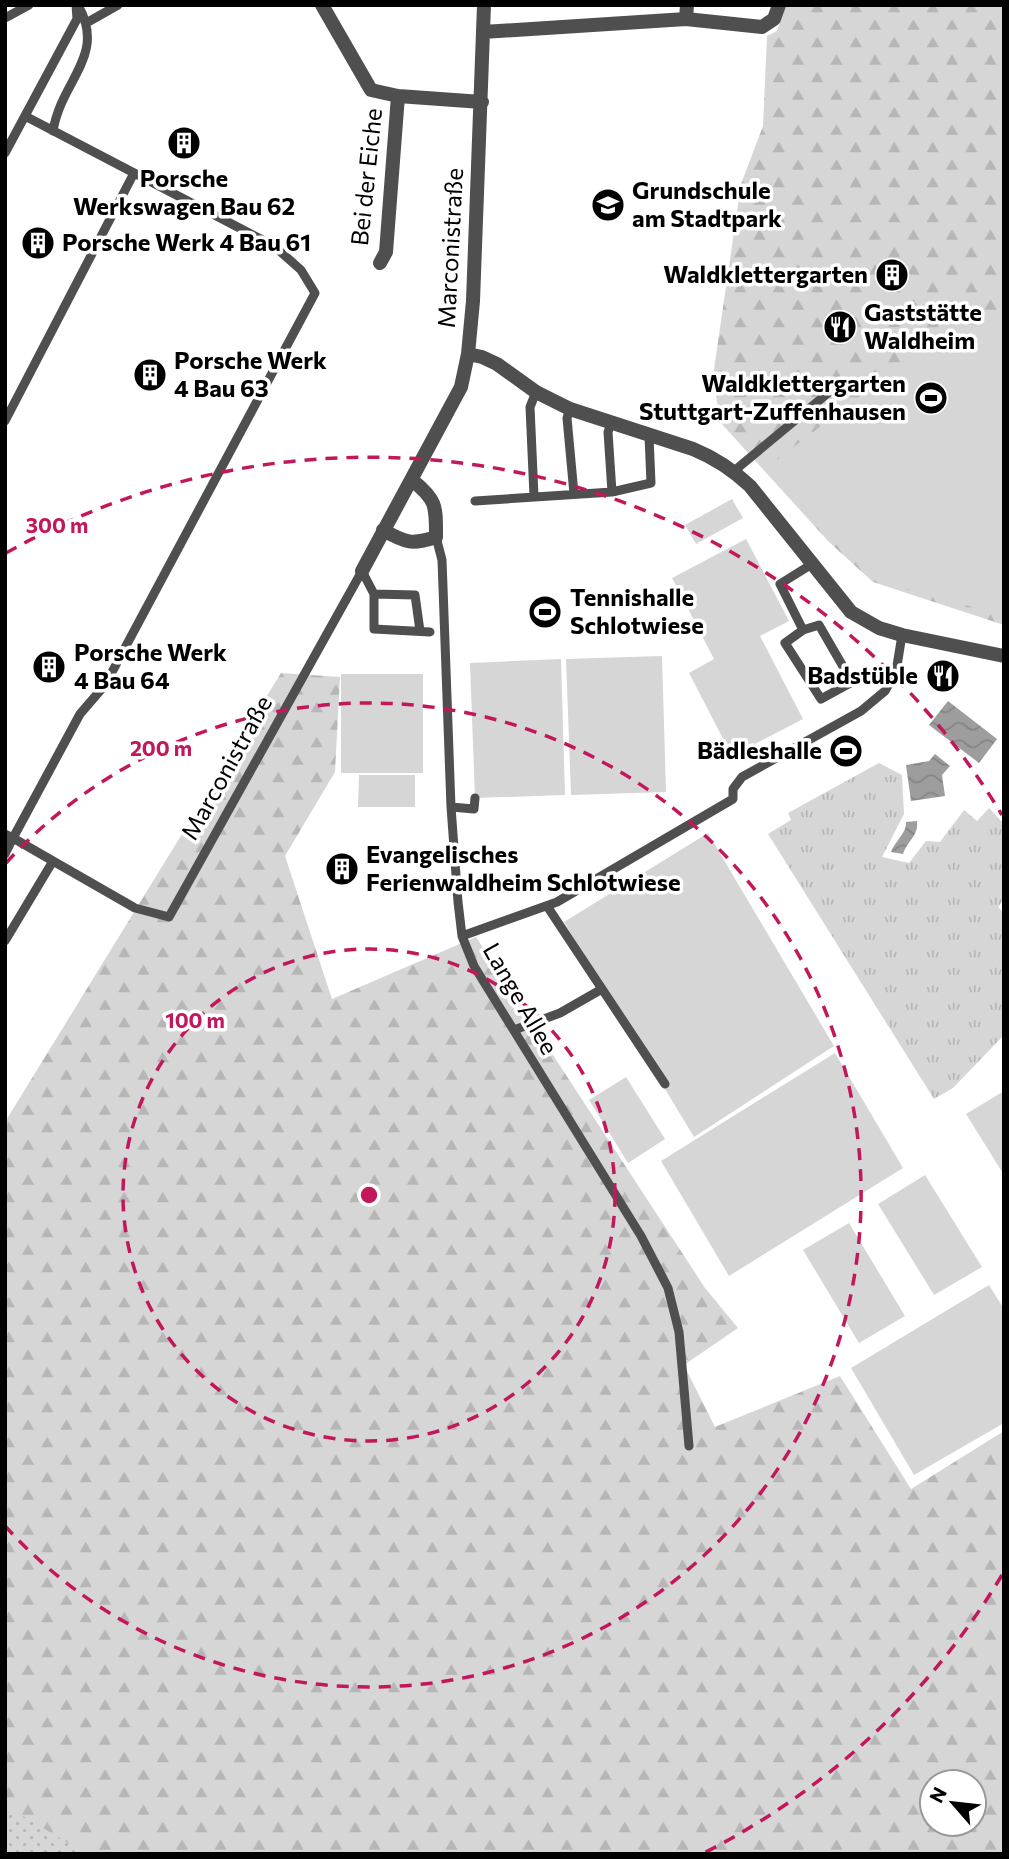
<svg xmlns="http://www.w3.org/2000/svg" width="1009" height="1859" font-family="Commissioner,sans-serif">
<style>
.grass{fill:url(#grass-tufts)}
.forest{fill:url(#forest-firs);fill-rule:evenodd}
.park{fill:url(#park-dots)}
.garden{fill:#d6d6d6}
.water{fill:url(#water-waves)}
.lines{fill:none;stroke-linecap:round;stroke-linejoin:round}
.lane{stroke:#4f4f4f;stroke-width:9}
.street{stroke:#4f4f4f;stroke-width:14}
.ring{fill:none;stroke:#c2185b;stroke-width:3.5;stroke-dasharray:12 9}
.labels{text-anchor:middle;stroke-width:7;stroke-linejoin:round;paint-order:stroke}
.street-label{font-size:24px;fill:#000;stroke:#fff}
.poi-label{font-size:24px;font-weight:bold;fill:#000;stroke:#fff;text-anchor:start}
.centre{fill:#c2185b;stroke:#fff;stroke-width:3.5}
.ring-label{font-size:21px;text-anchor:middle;font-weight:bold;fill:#c2185b;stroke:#fff;stroke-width:7;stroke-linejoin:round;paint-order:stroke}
</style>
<defs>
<pattern id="grass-tufts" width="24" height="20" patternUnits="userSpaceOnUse" patternTransform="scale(1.75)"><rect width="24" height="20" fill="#d6d6d6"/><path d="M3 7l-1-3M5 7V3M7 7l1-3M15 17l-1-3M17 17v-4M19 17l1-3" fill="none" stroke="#b6b6b6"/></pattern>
<pattern id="forest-firs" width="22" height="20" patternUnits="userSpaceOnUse" patternTransform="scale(1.75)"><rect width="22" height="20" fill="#d6d6d6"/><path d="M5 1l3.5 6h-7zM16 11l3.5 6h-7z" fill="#b6b6b6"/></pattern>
<pattern id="park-dots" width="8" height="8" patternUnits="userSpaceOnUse" patternTransform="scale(1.75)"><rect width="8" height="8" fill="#d6d6d6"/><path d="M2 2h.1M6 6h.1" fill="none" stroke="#b6b6b6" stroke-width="1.8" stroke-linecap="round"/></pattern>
<pattern id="water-waves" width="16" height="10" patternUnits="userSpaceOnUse" patternTransform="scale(1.75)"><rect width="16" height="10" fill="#9d9d9d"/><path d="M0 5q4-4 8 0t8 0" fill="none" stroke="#858585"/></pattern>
</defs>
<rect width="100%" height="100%" fill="#fff"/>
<!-- grass -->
<path class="grass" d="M879,763l23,12 2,39 -22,43 27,6 17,-22 14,1 24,-32 13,11 12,-13 15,16v75l-6,8 6,6v122l-51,53 -19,11 -166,-265 23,-14 -3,-7z"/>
<!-- forest -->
<path class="forest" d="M786,5h218v620l-131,-43 -44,-40 -109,-120 -7,-46 28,-192 22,-58 4,-90 10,-5z
M281,673l59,4 -5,95 -50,84 47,143 144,-62 229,351 33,40 -54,37 31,62 125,-51 71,113 93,-58v423h-999v-732zM932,1782h42v42h-42z"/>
<!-- park -->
<path class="park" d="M5,1805l81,49h-81z"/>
<!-- garden -->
<path class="garden" d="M955,323l49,4v289l-132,-37 -107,-110z
M732,499l11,19 -47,26 -11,-19z
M746,539l43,82 -29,15 43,83 -71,37 -43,-83 25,-14 -42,-81z
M662,656l4,136 -95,3 -5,-136z
M561,659l4,136 -90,3 -5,-135z
M341,674h82v99h-82z
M359,775h56v32h-57z
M708,833l126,213 -140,91 -130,-215z
M835,1053l68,115 -174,108 -68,-115z
M626,1077l39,62 -37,24 -39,-63z
M1004,1091v84l-38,-61z
M925,1175l57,92 -48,28 -56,-91z
M849,1223l56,93 -46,27 -56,-93z
M989,1285l15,24v114l-90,52 -63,-107z"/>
<!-- water -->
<path class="water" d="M948,701l49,38 -18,24 -50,-38z
M935,754l15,12 -8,9 3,21 -34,5 -5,-36 23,-4z
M917,821c2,15 -10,20 -14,33l-12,-2c4,-11 16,-19 15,-30z"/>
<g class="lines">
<!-- lane -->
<path class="lane" d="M5,18l24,-13
M85,22h3l30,-17
M53,131c8,-51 54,-75 25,-126
M5,153l72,-134 -1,-14
M570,409l-3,9 7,76
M5,421l129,-248
M611,424l-3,8 4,60
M734,471l100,-83
M534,496l-4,-89 6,-15
M475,501l137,-9 39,-9 -2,-47
M436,537l6,23 9,247 7,95 4,34 12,30 167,270 27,52 11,44 10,114
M362,571l12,23 41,1 5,36
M374,594v35l56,3
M803,630l16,-5 33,57 -31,17 -36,-56 18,-13 -23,-46 32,-20
M451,807l23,2 1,-11
M5,834l8,4 67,-124 25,-29 210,-392 -14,-23 -27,-24 -249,-130
M5,854l8,-16 40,23 -48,80
M53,861l82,47 34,9 193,-346
M547,906l118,178
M462,936l95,-34 176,-103v-10l9,-12 119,-66 24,-20 11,-19 6,-37
M514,1030l46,-17 42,-24"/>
<!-- street -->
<path class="street" d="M322,5l49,85 27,6 84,6
M686,19l1,-14
M483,32l203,-13 76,8 12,-8 5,-14
M380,263l6,-11 12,-156
M468,354l14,3 15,7 39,28 34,17 123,40c22,9 40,21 57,37l101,126 28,16 23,7 102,21
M383,530c23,13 29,15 53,7 0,-31 1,-37 -24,-57
M362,571l99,-184 7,-33 5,-53 11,-296"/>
</g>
<!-- distance rings -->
<g class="ring">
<circle cx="369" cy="1195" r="246"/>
<path d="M6 863A492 492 0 1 1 6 1527"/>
<path d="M1002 1575A738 738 0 0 1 704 1853M6 553A738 738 0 0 1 1002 815"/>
</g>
<!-- icons -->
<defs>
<symbol id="building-disc" viewBox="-11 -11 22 22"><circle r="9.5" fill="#000" stroke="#fff"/><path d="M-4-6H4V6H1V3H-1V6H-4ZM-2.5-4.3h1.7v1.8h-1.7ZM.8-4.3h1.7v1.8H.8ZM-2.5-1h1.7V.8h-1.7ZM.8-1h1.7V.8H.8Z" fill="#fff"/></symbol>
<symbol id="school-disc" viewBox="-11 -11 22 22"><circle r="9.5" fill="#000" stroke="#fff"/><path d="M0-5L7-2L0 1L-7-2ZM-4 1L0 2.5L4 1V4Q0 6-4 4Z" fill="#fff"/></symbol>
<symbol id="restaurant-disc" viewBox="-11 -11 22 22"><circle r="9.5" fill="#000" stroke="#fff"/><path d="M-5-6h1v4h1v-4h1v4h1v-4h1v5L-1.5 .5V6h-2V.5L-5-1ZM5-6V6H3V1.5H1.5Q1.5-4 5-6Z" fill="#fff"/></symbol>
<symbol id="stadium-disc" viewBox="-11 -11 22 22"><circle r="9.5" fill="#000" stroke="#fff"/><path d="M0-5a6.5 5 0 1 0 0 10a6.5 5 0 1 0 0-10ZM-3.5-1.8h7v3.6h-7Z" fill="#fff"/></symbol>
</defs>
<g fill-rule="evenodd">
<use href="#building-disc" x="165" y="124" width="38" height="38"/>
<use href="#school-disc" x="589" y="186" width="38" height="38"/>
<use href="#building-disc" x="19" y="224" width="38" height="38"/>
<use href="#building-disc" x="873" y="256" width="38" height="38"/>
<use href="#restaurant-disc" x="821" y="308" width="38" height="38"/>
<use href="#building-disc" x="131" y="356" width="38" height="38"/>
<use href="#stadium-disc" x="912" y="379" width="38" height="38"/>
<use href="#stadium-disc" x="526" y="593" width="38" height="38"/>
<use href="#building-disc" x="30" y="648" width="38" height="38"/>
<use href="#restaurant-disc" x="924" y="657" width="38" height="38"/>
<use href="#stadium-disc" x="827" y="732" width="38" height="38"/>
<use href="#building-disc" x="323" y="850" width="38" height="38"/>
</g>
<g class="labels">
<!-- street labels -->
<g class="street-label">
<text transform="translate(367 177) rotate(-84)" y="8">Bei der Eiche</text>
<text transform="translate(451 248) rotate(-87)" y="8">Marconistraße</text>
<text transform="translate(227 768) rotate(-61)" y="8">Marconistraße</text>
<text transform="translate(520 999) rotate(60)" y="8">Lange Allee</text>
</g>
<!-- poi labels -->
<g class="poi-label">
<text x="184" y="187" text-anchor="middle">Porsche<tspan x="184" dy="28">Werkswagen Bau 62</tspan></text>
<text x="632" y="199">Grundschule<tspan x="632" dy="28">am Stadtpark</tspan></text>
<text x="62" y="251">Porsche Werk 4 Bau 61</text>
<text x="868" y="283" text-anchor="end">Waldklettergarten</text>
<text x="864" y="321">Gaststätte<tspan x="864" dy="28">Waldheim</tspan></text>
<text x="174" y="369">Porsche Werk<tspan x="174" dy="28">4 Bau 63</tspan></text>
<text x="906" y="392" text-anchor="end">Waldklettergarten<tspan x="906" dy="28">Stuttgart-Zuffenhausen</tspan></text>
<text x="570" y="606">Tennishalle<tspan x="570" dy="28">Schlotwiese</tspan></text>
<text x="74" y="661">Porsche Werk<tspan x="74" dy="28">4 Bau 64</tspan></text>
<text x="918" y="684" text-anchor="end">Badstüble</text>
<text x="822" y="759" text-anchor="end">Bädleshalle</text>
<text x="366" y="863">Evangelisches<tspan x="366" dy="28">Ferienwaldheim Schlotwiese</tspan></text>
</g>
</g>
<circle cx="369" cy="1195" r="10" class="centre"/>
<g class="ring-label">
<text x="57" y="533">300 m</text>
<text x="161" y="756">200 m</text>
<text x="195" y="1028">100 m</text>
</g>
<!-- border -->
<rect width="1009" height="1859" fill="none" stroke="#000000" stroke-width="14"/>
<!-- north arrow -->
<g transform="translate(953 1803) rotate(298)"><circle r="33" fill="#ffffff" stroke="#999999" stroke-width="2"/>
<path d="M0-5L12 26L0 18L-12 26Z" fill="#000000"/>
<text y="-10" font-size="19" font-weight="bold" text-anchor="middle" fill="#000000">N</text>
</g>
</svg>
